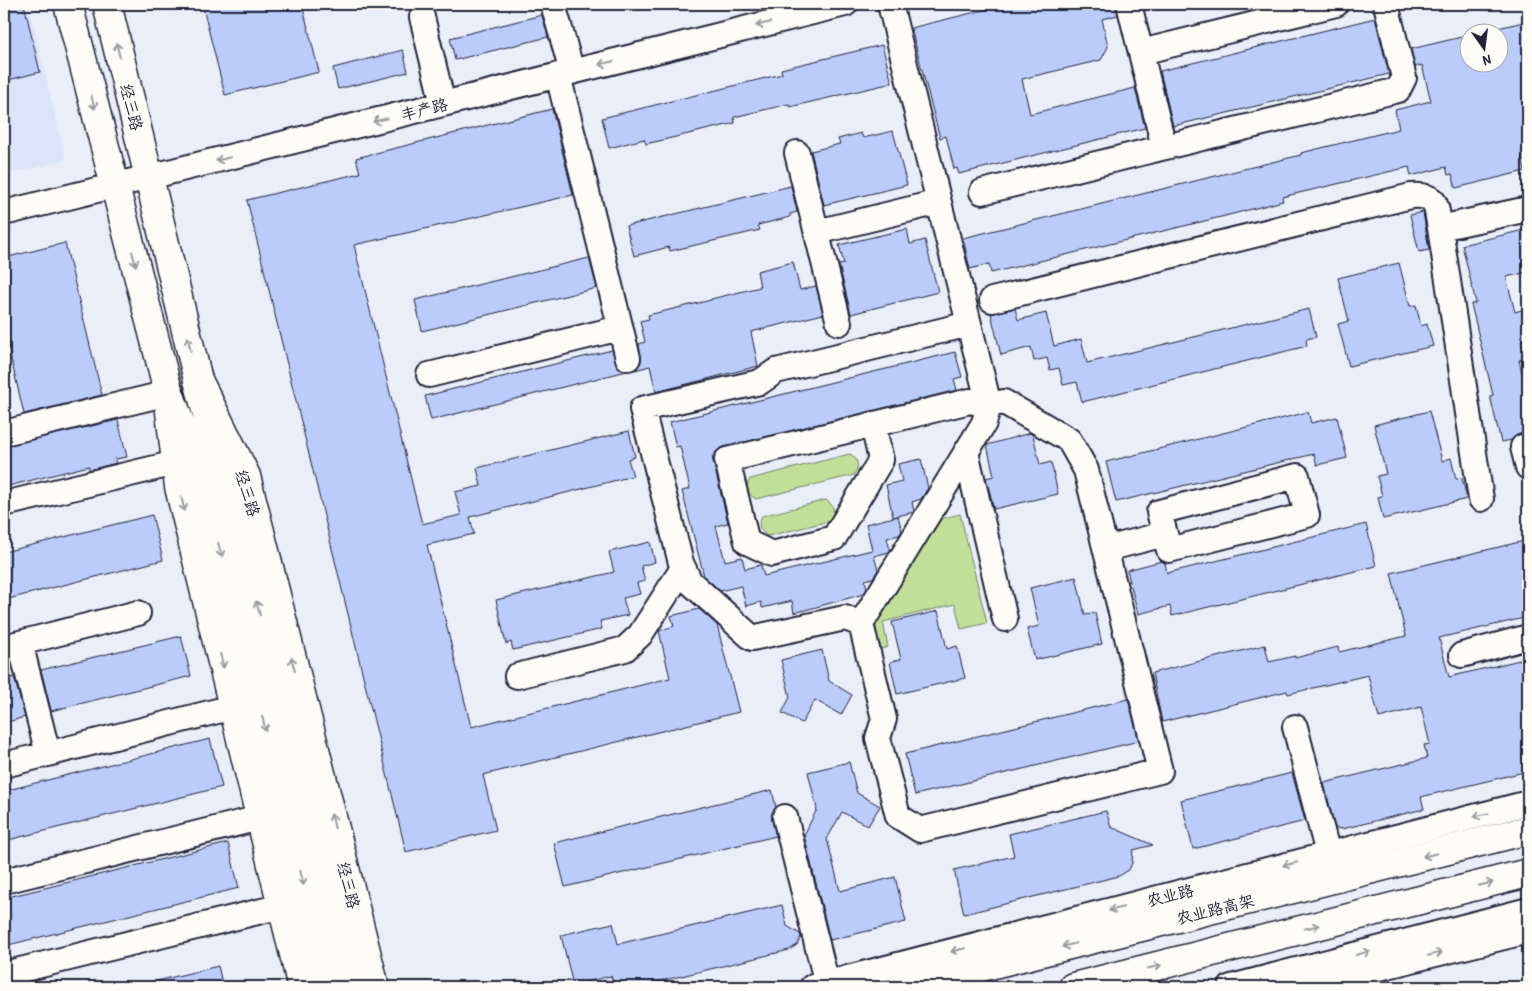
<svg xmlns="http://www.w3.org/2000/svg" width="1532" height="991" font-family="'Patrick Hand','LXGW WenKai TC',sans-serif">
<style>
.built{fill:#dbe4f9}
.green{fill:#c0df98;stroke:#71806a}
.building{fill:#b9ccfc;stroke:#22223b}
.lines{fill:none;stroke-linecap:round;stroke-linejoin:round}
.minor-casing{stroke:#22223b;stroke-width:28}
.major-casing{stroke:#22223b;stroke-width:31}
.highway-casing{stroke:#22223b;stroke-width:31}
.minor{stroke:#fdfcf7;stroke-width:24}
.major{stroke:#fdfcf7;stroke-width:28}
.highway{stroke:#fdfcf7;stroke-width:28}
.oneway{stroke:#9a9aa2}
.labels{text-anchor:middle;stroke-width:4;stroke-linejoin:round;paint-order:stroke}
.street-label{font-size:16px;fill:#22223b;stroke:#fdfcf7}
</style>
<rect width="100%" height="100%" fill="#e9eef8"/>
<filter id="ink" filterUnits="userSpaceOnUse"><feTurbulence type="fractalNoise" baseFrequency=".02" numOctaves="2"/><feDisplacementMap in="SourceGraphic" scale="10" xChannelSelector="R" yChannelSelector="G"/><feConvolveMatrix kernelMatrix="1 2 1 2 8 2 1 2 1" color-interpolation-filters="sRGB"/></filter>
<g filter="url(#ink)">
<!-- built -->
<path class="built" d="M4,4h24l38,156 -62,15z"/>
<!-- green -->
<path class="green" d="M850,454c8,5 10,12 4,21l-98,24c-9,-5 -11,-12 -6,-20z
M826,500c8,5 10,12 4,21l-62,15c-9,-5 -11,-12 -6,-20z
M960,514l27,109 -26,6 -6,-25 -72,18 5,25 -7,2 -6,-25 65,-105z"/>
<!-- building -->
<path class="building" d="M4,4h20l16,68 -36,9z
M202,4h100l17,68 -94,23z
M1008,4h108l2,11 -16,4 6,28 -7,13 -79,19 8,35 105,-26 10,40 -186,46 -2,-6 -3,1 -8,-33 -6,2 -29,-110z
M542,15l6,22 -93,23 -5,-22z
M1375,18l14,56 -216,52 -13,-55z
M1528,21v135l-6,1 3,14 -69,17 -4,-14 -4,1 -2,-8 -35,9 -2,-9 -127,30 1,4 -58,15 -234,57 -2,-9 -19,5 -7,-31 338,-83v-2l98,-24 -4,-19 36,-9 -9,-36 -7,2 -4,-18 59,-14v27h30v-30h-20z
M882,45l10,38 -102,24 -1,-3 -55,13 1,6 -89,21 -2,-5 -35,9 -7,-30 180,-44 -1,-5z
M403,50l5,22 -70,17 -5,-21z
M552,109l21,86 -219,50 68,279 39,-9 -6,-23 26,-6 -4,-18 152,-37 6,26 -7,2 5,17 -163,41 4,17 -47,11 44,182 199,-49 -11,-47 15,-5 -3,-10 28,-7 18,16 22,87 -256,63 13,55 -90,22 -159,-652 113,-27 -4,-15z
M893,131l14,54 -83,20 -13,-54 29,-7 -2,-5 23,-6 2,5z
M791,186l6,26 -7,2v3l-32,8 2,5 -90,21 -1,-4 -35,9 -8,-30z
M1423,212l6,38 -10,2 -9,-37z
M907,229l3,15 15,-4 13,52 -87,22 -12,-49 5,-1 -5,-19z
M1528,229v43l-22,5 9,35 13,-4v30l-7,2 5,18 -7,2 9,38v37l-9,-1 -7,6 -11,2 -11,-46 3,-1 -22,-91 5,-1 -14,-58z
M65,243l37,152 -78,19 -20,-85v-71z
M589,258l8,30 -175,43 -7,-31z
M793,262l7,28 16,-4 7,28 -72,18 7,34 -102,26 -6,-26 -15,4 6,-9 -2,-17 6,-2 -5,-21 9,-2 -1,-4 63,-15v-1l49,-12 -3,-16z
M1399,263l11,43 6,-1 5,21 6,-2 6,22 -84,20 -11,-42 11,-3 -11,-43z
M1015,308l3,12 28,-7 8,33 27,-7 6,24 222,-54 7,28 -10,2 1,7 -225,56 -5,-20 -14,3 -4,-17 -9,2 -3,-12 -13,3 -3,-14 -30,8 -10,-41z
M612,350l6,17 9,4 -196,49 -6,-24z
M955,352l7,25 -8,2 3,11 -233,57 -6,3 -6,7 16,66 -12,3 9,35 17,-4 3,12 16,-4 3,11 108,-26 -6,-26 32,-8 4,15 -3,4 -12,3 3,12 -1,2 -15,4 4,14 -5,8 -8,2 2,9 -3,5 -70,19 -2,-12 -30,7 -1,-6 -15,4 -5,-20 -21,5 -16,-15 -22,-85 8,-2 -10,-43 -4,1 -6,-25z
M1429,411l13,50 9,-3 5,21 6,-1 5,21 -84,20 -5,-22 4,-1 -5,-20 9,-2 -12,-49z
M1308,412l3,11 26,-6 10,41 -30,7 -3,-11 -198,48 -10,-40z
M118,420l9,37 -12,2 1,4 -27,7v-4l-85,21v-41z
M1030,433l3,2 7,30 11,-3 7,32 -64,15 -8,-31 8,-2 -7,-31z
M921,459l7,29 -7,11 -9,3 2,10 -21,5 -7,-32 16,-4 -4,-17z
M152,515l11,45 -159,40v-48z
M1366,524l10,42 -204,50 -2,-10 -32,8 -11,-44 35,-9 3,2 2,10z
M1528,540v77l-89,21 10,39 79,-19v113l-107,26 3,12 -82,20 -7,-1 -11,-45 103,-25 -3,-13 6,-1 -9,-37 -42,11 -11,-43 -80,19 -1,-3 -125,31 -10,-49 113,-28 4,17 26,-6v2l43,-11 1,5 67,-16 -15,-63z
M650,542l5,20 -14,4 4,15 -8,2 3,11 -17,4 5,17 -28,6 2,8 -89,21 -2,-8 -5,2 -10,-44 118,-28 -5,-20z
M1076,577l9,38 10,-2 7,31 -67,16 -8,-31 12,-3 -9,-38z
M938,611l9,38 10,-3 8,32 -68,16 -7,-32 11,-3 -9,-37z
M181,636l10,40 -140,35 -10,-41z
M822,650l7,31 23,14 -11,20 -26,-15 -13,23 -20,-10 8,-16 -9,-37z
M14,677l11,40 -21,6v-43z
M1128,699l11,42 -224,54 -10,-41z
M210,739l12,48 -218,54v-50z
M849,762l8,31 23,13 -12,20 -26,-14 -15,27 13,52 55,-14 11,45 -76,18 -26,-105 13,-26 -9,-37z
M1292,773l13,48 -112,28 -12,-49z
M772,790l4,17 -4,6v7l4,16 -211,51 -11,-44z
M1106,811l5,16 42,18 -20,5 -1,13 -3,7 -10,6 -155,38 -10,-44 60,-14 -5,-22z
M228,843l11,45 -235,58v-48z
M782,905l5,21 13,8 1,3 -4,8 -8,5 -153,37h-22l-3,-11 -38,9 -12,-50 52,-12 5,21z
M218,966l5,21h-65l-1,-6z"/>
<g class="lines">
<defs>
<path id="minor" d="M553,4l19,68
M1129,4l35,143
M422,17l21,87
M1141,52l195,-48
M558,75l70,283
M797,153l42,170
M982,192l416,-102 6,-12 -18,-74
M4,213l841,-209
M1440,228l41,271
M817,232l122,-30
M992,300l419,-104c28,-2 24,9 29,32l88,-19
M429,375l191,-47
M873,425l8,35 -47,78 -62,16 -25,-12 -20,-82 243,-59 19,4 -5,18 -123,201 23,95 -6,19 20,78 22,14 240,-59 -74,-301 -17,-30 -65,-38 -15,3 -20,-81
M4,433l164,-40
M1523,447l5,20
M966,452l39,167
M4,504l172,-41
M1106,549l59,-15 4,16 138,-35 -10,-39 -138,36 6,22
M861,624l-16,-6 -93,20 -62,-56 -9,-19 -39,-154 118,-27 16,-11 193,-47 -79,-320
M20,643l28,111
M4,647l134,-34
M1462,655l66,-18
M517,676l108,-27 15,-14 43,-67
M1295,727l33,127
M4,765l229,-58
M785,817l42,167
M4,881l256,-63
M4,974l278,-68
M812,987l716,-184
M1231,987l297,-77
M1303,987l225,-56"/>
<path id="major" d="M68,4l99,383 12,100 123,500
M107,4l91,376 48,96 129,511"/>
<path id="highway" d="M198,380l161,607
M167,387l36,97 127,503
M902,987l626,-157
M1073,987l455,-114"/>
</defs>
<!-- minor casing -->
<use href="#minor" class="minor-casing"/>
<!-- major casing -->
<use href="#major" class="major-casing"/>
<!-- highway casing -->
<use href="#highway" class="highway-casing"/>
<!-- minor -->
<use href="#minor" class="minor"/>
<!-- major -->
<use href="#major" class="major"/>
<!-- highway -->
<use href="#highway" class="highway"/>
</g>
<!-- one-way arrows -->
<defs><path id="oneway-shaft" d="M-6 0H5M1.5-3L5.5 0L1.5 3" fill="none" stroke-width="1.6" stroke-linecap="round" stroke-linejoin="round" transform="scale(1.25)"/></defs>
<g class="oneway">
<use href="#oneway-shaft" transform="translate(763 24) rotate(166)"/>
<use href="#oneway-shaft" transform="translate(118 50) rotate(-104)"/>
<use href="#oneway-shaft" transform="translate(606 63) rotate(166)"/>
<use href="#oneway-shaft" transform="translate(93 102) rotate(75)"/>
<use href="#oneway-shaft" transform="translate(380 120) rotate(166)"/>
<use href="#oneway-shaft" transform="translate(223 159) rotate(166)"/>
<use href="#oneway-shaft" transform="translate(134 259) rotate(75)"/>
<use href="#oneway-shaft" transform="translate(189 344) rotate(-104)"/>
<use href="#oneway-shaft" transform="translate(183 504) rotate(76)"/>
<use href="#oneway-shaft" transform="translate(220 550) rotate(76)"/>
<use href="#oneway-shaft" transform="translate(258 608) rotate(-105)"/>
<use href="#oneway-shaft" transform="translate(222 661) rotate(76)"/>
<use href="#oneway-shaft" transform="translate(293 664) rotate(-104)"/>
<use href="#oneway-shaft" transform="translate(264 724) rotate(76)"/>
<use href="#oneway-shaft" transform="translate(1481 815) rotate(166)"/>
<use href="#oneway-shaft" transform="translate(333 821) rotate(-104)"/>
<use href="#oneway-shaft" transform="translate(1430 855) rotate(166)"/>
<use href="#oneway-shaft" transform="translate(1290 864) rotate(166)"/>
<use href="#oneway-shaft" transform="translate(302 878) rotate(76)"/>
<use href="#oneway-shaft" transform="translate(1486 884) rotate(-14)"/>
<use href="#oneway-shaft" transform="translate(1116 909) rotate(166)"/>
<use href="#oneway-shaft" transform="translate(1312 927) rotate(-14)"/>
<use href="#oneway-shaft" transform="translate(1069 945) rotate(166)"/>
<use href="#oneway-shaft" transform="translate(958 950) rotate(166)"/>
<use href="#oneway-shaft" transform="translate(1363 953) rotate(-15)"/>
<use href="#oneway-shaft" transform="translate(1435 954) rotate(-14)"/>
<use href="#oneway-shaft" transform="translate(1154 967) rotate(-14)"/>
</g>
</g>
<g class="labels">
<!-- street labels -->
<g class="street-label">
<text transform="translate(132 107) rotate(76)" y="6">经三路</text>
<text transform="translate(424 109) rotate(-14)" y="6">丰产路</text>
<text transform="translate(248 493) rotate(73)" y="6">经三路</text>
<text transform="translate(349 885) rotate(76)" y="6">经三路</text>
<text transform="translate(1170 895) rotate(-14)" y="6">农业路</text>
<text transform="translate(1215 909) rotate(-14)" y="6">农业路高架</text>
</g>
</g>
<!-- margin -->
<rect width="1532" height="991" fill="none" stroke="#fdfcf7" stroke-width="20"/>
<rect x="10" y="10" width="1512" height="971" fill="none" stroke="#22223b" stroke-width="2" filter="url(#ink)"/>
<!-- north arrow -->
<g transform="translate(1484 48) rotate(166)"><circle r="24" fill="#fdfcf7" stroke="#a5a5ac"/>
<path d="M0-4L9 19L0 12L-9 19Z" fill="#22223b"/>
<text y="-8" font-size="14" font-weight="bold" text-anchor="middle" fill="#22223b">N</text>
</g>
</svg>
